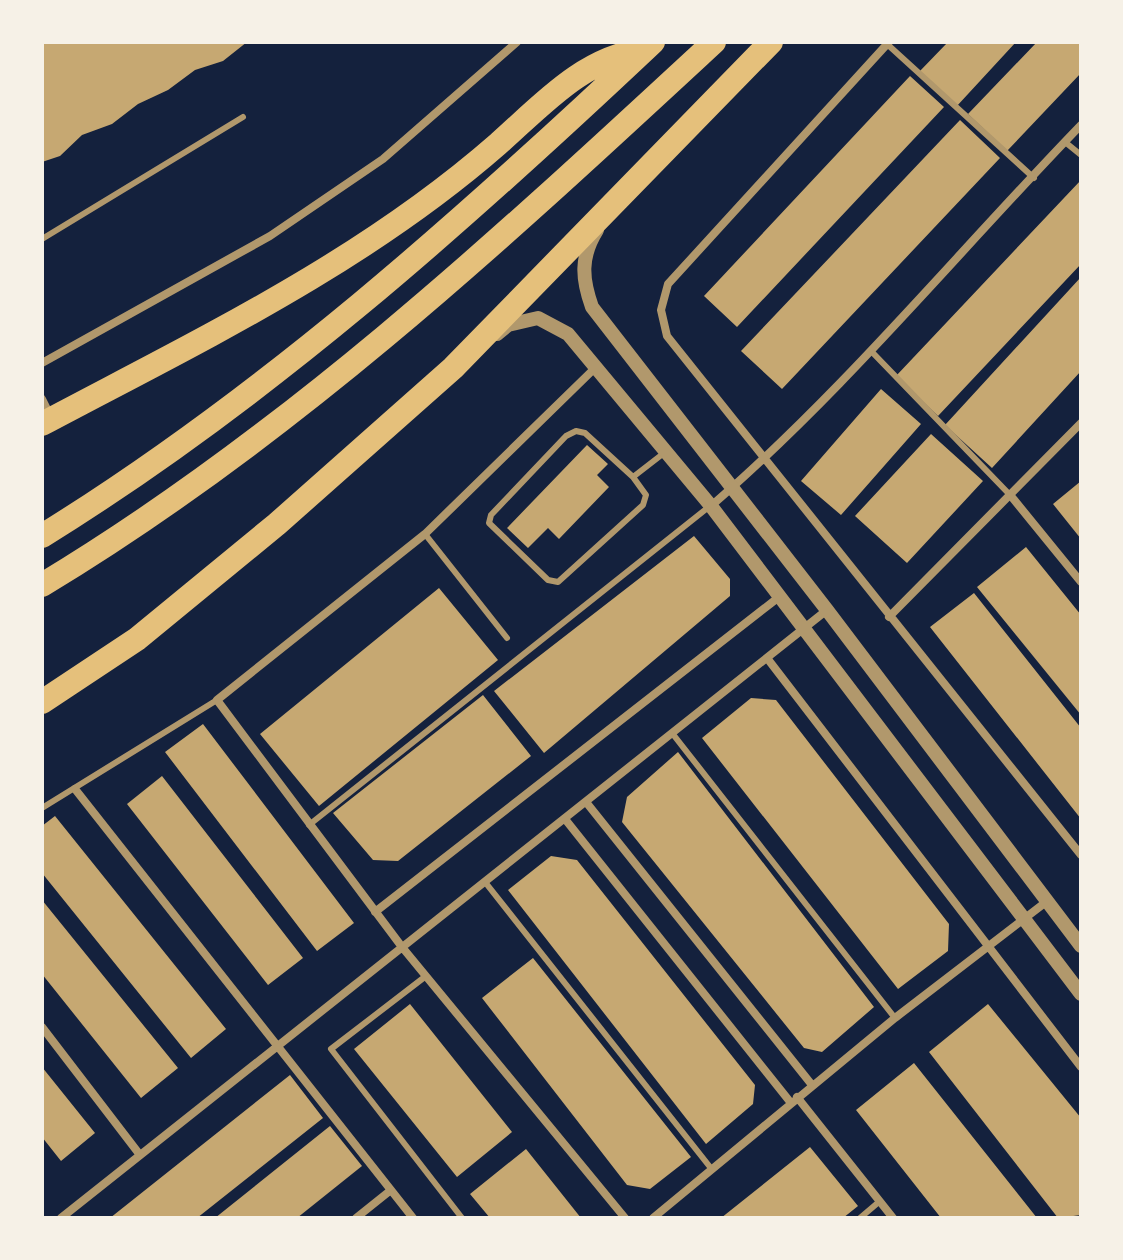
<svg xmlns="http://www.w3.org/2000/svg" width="1123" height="1260" font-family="'Crimson Pro',serif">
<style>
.building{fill:#c6a872}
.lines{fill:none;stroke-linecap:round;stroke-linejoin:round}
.service{stroke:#b1986c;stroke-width:6}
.minor{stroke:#b1986c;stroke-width:8}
.tertiary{stroke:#b1986c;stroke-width:14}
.motorway{stroke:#e5c07b;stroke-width:24}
</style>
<rect width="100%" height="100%" fill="#14213d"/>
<!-- building -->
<path class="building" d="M42,42h205l-24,19 -28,9 -27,20 -30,14 -26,20 -30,11 -22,21 -18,6z
M948,42h68l-60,65 -37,-35z
M1037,42h44v31l-74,78 -39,-37z
M910,76l34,31 -207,220 -33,-31z
M960,120l40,38 -218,231 -41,-38z
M1081,180v84l-143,152 -42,-40z
M1081,277v94l-89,97 -47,-43z
M881,389l40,35 -80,91 -40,-34z
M931,434l52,47 -76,82 -52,-47z
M587,445l21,19 -11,11 12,12 -50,52 -11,-11 -20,20 -21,-20z
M1081,481v58l-28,-35z
M694,536l36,43v17l-186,157 -50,-62z
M1026,547l55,68v100l-104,-128z
M439,588l59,72 -179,146 -59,-72z
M974,593l107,135v91l-151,-192z
M483,695l48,61 -133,105 -25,-1 -40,-47z
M751,698l25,2 173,224 -1,27 -50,38 -196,-251z
M203,724l151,199 -37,28 -152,-199z
M678,752l196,255 -52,45 -18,-4 -182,-226 5,-25z
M162,776l141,182 -35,27 -141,-181z
M55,816l171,213 -35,29 -149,-185v-47z
M551,856l26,4 178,225 -2,19 -47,40 -198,-254z
M42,900l136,168 -37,30 -99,-124z
M533,958l158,199 -41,32 -23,-4 -145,-187z
M410,1004l102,128 -55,45 -103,-128z
M988,1004l93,114v97l-23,3 -129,-166z
M914,1063l123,155h-96l-85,-108z
M42,1067l53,66 -34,28 -19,-24z
M290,1075l33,43 -126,100h-87z
M330,1126l32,40 -65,52h-82z
M810,1147l48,59 -15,12h-122z
M526,1149l55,69h-91l-20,-24z"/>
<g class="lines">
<!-- service -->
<path class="service" d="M887,44l147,134
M1065,142l16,13
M42,239l201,-122
M872,352l139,144
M633,477l-48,-44 -9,-2 -10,5 -75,79 -2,8 59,57 10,2 85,-77 3,-10 -13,-18 31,-24
M425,534l82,104
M672,733l223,285
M42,808l175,-108
M309,825l401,-319
M485,882l225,285
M426,976l-95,73 131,169
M860,1218l20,-17"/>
<!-- minor -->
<path class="minor" d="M889,42l-221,242 -7,26 6,26 414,519
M42,363l228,-127 113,-77 134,-117
M596,367l-171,167 -208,166 185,247 223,271
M42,399l8,16
M1011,496l70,86
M711,506c134,-116 246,-253 370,-381
M889,617l192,-194
M767,658l314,409
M75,789l338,429
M586,802l226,283
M565,819l226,284
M375,912l404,-315
M42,1027l98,128
M797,1097l96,121
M61,1218l766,-608
M356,1218l35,-28
M653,1218l242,-200 151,-116"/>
<!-- tertiary -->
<path class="tertiary" d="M597,230c-17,27 -15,49 -5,77l235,303 254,336
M497,334l11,-9 30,-7 30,16 143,172 370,488"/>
<!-- motorway -->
<path class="motorway" d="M42,424c158,-84 320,-161 456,-280 43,-38 85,-86 145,-94
M42,536c223,-138 421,-315 611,-494
M42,585c249,-150 460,-347 672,-543
M42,702l95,-63 140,-115 176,-156 318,-326"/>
</g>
<!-- border -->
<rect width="1123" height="1260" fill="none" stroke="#f6f1e7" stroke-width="88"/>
</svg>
